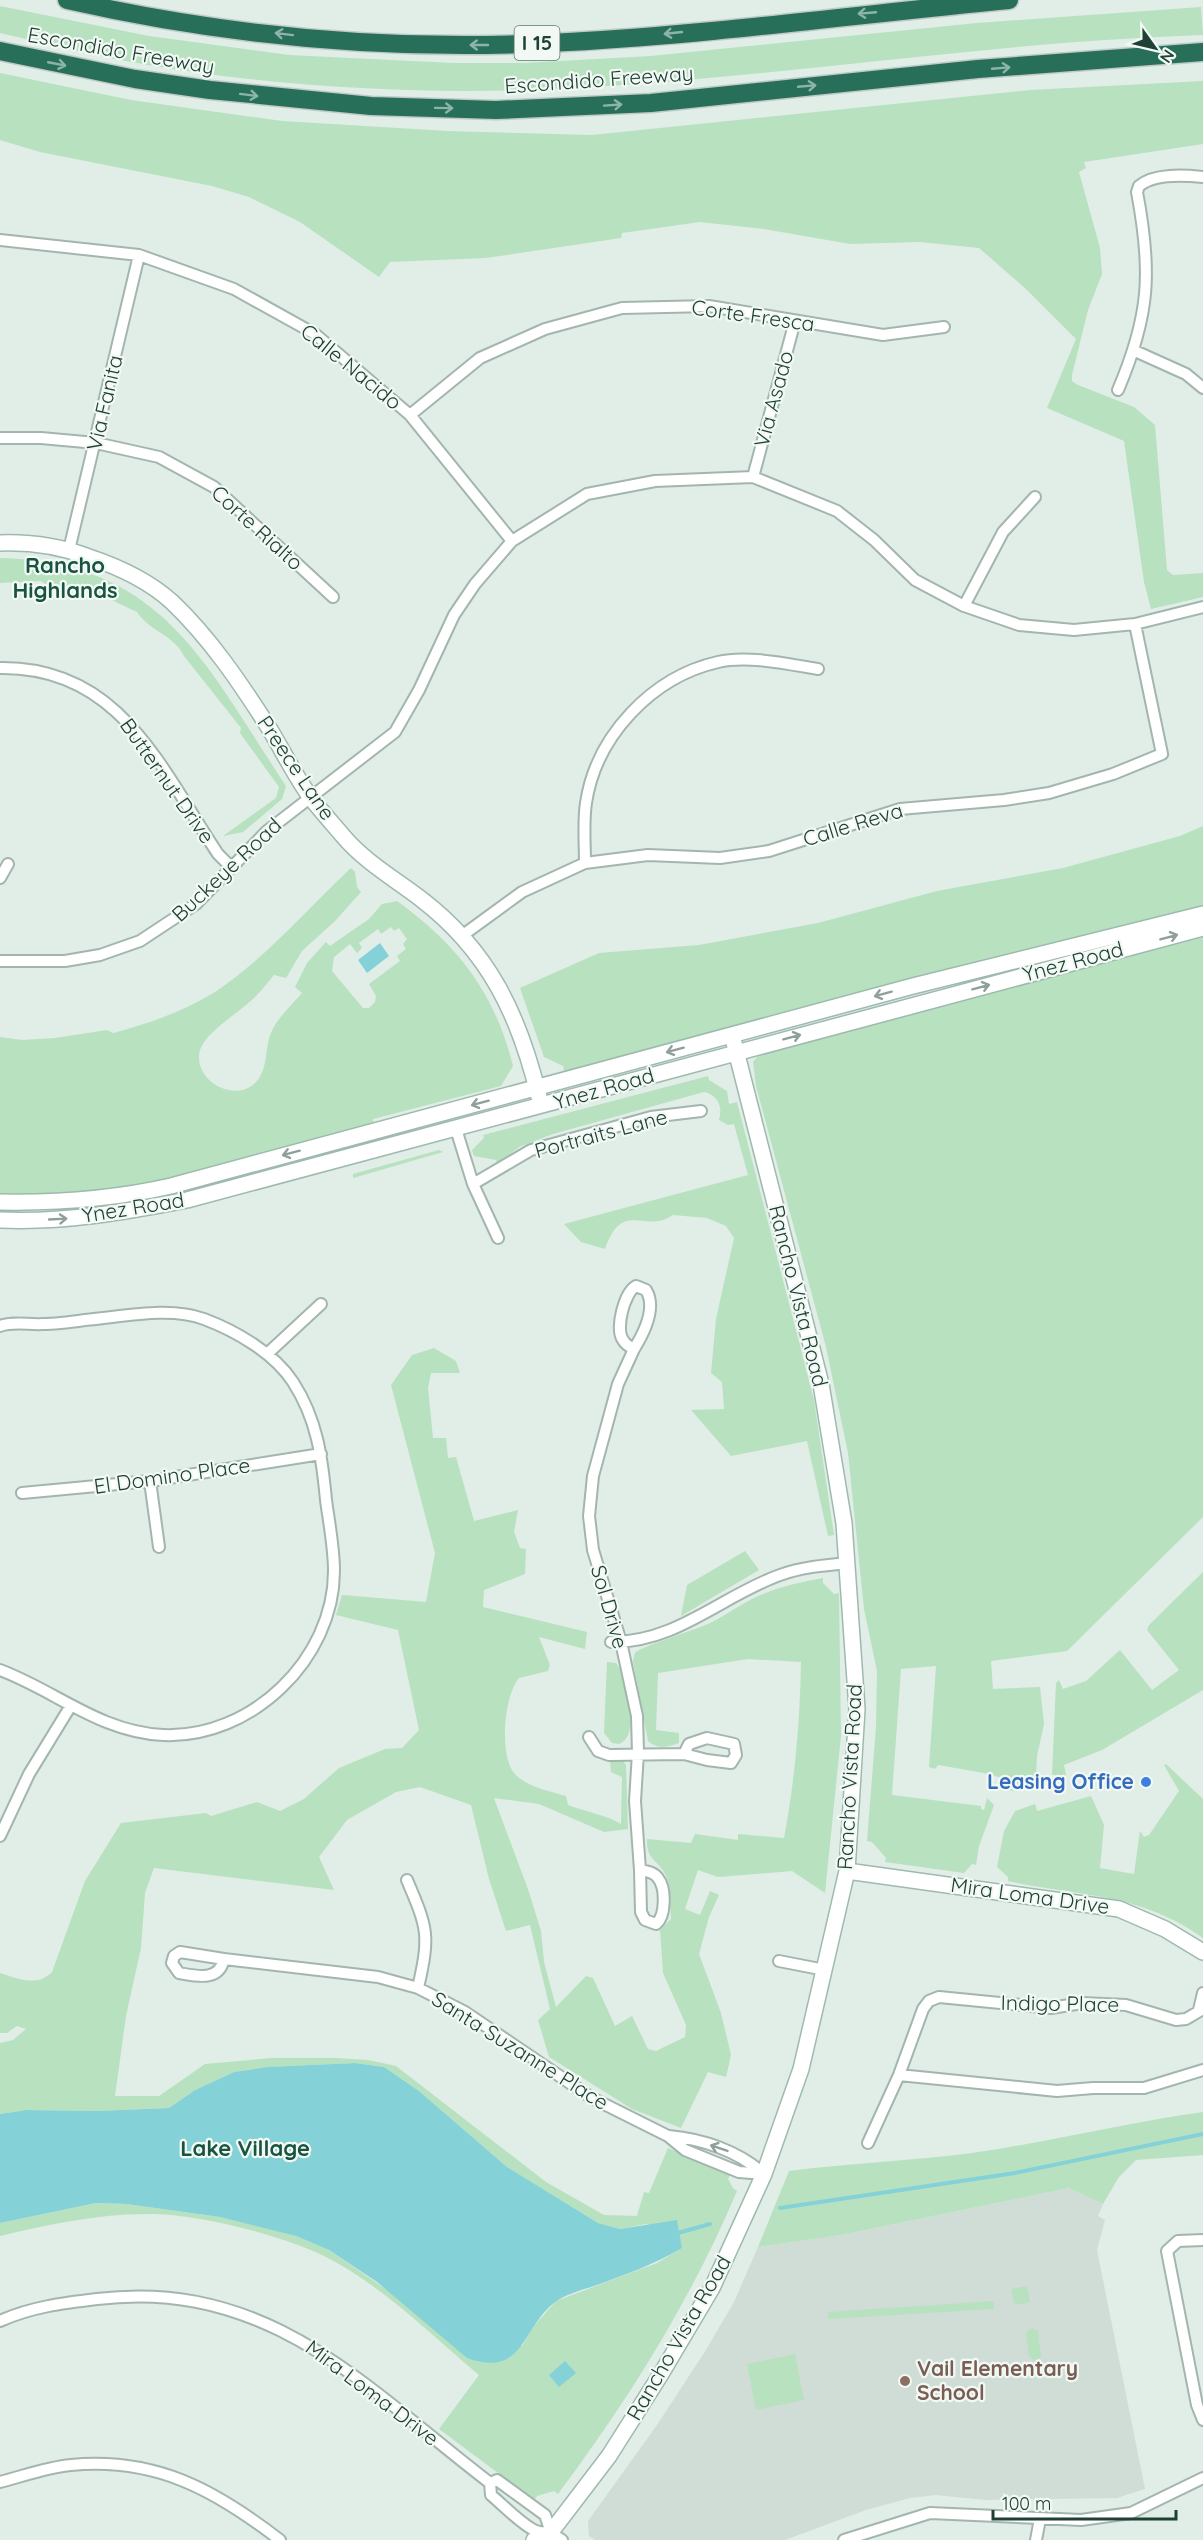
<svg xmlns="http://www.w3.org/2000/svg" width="1203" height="2540" font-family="Quicksand,sans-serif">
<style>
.built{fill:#cfddd6}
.green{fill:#b8e1bf;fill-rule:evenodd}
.water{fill:#84d2d8}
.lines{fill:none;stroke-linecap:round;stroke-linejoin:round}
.stream{stroke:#84d2d8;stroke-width:4}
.street-casing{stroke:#a3b6ae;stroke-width:14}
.secondary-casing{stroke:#9ebaae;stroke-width:18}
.highway-casing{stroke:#c0cac6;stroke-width:21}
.street{stroke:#fff;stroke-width:10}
.secondary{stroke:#fff;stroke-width:15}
.highway{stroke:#286f5a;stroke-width:18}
.oneway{stroke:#8db4a8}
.oneway2{stroke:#8fa09a}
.shop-dot{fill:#3f7fe0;stroke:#f2f9f5;stroke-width:2}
.education-dot{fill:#8d6e63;stroke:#f2f9f5;stroke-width:2}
.labels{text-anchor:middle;stroke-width:4.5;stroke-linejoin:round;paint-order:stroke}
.shield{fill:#f2f9f5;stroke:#5e786e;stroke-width:1.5}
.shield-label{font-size:20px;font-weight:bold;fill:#1f4034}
.street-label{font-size:21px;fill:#1f4034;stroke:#f2f9f5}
.shop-label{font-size:21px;font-weight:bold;fill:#366cbe;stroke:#f2f9f5;text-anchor:end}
.education-label{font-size:21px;font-weight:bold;fill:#785e54;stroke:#f2f9f5;text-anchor:start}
.neighbourhood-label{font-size:22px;font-weight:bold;fill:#195440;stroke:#f2f9f5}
</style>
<rect width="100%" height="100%" fill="#e1ede7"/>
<!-- built -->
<path class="built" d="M1069,2188l34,16 -5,12 7,4 -8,30 48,239 -28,9 -132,2 -49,-5 -26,3 -44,12 -81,30h-190l-6,-4 -1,-15 69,-96 47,-72 30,-51 24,-55 83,-12z"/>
<!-- green -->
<path class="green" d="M0,6l149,30 140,19 164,8h71l127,-7 326,-33 224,-16 2,28c-225,7 -448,47 -673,55 -124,4 -258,-4 -382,-25 -49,-8 -99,-21 -148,-32z
M0,73l131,27 151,21 166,10 144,4 438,-45 173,-9v63l-119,18 2,6 -7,4 21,76 2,26 -14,36 -16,65v6l6,4 56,22 21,18 12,145 6,5 30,-2v24l-52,12 -7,-27 -20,-141 -77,-33 29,-69 -50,-50 -47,-41 -59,-6 -70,2 -86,-15 -64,-7 -78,11 -1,5 -135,20 -96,4 -11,15 -79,-55 -51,-25 -37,-11 -172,-34 -40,-12z
M0,558c164,4 206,108 286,228l-4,13 -39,33 -20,4 53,-38 3,-11 -39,-54 1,-5 -57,-72c-10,-21 -35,-25 -47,-44l-49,-23 -40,-3 -7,-5 -41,2z
M1203,826v79l-639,166 -1,-5 -19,-9 -24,-69 79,-35 100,-8 119,-22 119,-32 126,-23 117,-32z
M351,868l4,4 2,15 4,5 -26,29 -33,30 -16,27 -12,-3c-6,7 -12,15 -18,21 -14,15 -50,35 -56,54 -8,29 32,53 54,34 15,-13 10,-35 17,-51 6,-15 21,-28 31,-40l-7,-6 12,-24 19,-21 4,4 39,-27 13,-15 15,-3c61,44 98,92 116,165l-12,20 -128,33 1,6c-123,32 -246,76 -374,68v-156l22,3 33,-2 52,-8 6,3c35,-9 71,-22 102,-41 49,-32 93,-84 136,-124zM391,927l3,4 5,-3 8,11 -4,5 3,5 -9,7 3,5 -31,23 7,12 -1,6 -6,6h-6l-31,-37 2,-14 16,-13 7,9 5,-5 -3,-5 19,-14 3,5z
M1203,932v585l-136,134 -76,10 2,28 47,-2 4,37 -7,32 -1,22c-7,12 -17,12 -30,13l3,-11 -25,-7 -46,-8 -3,4 -6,-2 7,-101 -35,3 -9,126 89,11v3l3,1 3,-12 7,7 -15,41 -3,19 -4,-1 -8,9 -79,-11 1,-4 -14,-16 -5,-1 9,-114 1,-56 -13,-62 -16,-156 -22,-106 -70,-261 -3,-24 9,-11z
M708,1076l1,4 18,11 2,13 8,-2 77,298 20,135 -6,1 -21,-95 -76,15 -40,-46 33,-1 -2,-27 -11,-9 5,-54 18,-81 -8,-12 -19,-8 -34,-3c-29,20 -50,-17 -68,34l-24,-7 -17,-18 184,-49 -14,-51 -6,1 -9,-5c4,-13 -1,-25 -15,-28l-151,42 -34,13 -22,17 -1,-4 -22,-4 -2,-6 12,-12 -1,-3z
M439,1150l4,2 -90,26v-4z
M434,1348l22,13 4,12h-29l-3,15 5,50h13l2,20 8,-1 18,64 44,-11 -4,22 6,16 6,1 -1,25 -41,16 -1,17 104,25 -2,17 -46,-12 11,28 -2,6 -29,7c-15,18 -20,76 -5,95 12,14 36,18 52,23l2,9c18,7 36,9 53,19l1,-47 -11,-5 -1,-12h12l4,5 2,64 -24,3 -65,-28 -45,-6 35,94 12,39 3,31 12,45 30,-31 7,2 22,48 17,-10 16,33 8,2 29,-14 1,-12 -23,-52 -3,-43 11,-11c-1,-14 0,-31 -5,-43 -7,-16 -20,-15 -19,-37l44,4 4,-9 43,6v-6l46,4c11,-59 16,-116 17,-176l-53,-3 -90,14 -2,57 23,3v10c-12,4 -21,7 -31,-2l-15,-80 2,-8c7,-7 54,-21 68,-27 16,-6 30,-17 45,-25 24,-13 49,-18 75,-23v5l11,11 5,-1 2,143 -16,157 -33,-22 -74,6 -20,-7 -13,39 15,6 10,-24 9,4 -10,22 -10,37 22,59 10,42 -5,22 -18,-5 -27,56 -49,-19 -83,-52 -11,-37 12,-11 -20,-84 -24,6 -17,-52 -18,-74 -51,-18 -24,5 -49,28 -28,37 15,33 -180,-22 -9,25 -4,55 -15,68 -11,80h44l46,-32 67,-6h64l32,2 28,6 150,116 58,33 33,1 7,-24 5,1 19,-45 62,27 -2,4 5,9 4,3c-46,109 -108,208 -179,303l-4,-3 -17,5 -3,4 -95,-71 40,-54c-49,-41 -97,-90 -155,-119 -44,-21 -122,-41 -171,-42 -51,-1 -103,10 -153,22v-13l96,-20 30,1 94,13 38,9 38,10 33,14 71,49 122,47 12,-20 22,-25 101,-38 25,-15 -4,-15 -32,-9 -26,5 -22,-6 -91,-56 -88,-76 -35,-24 -29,-4 -86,4 -35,5 -39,18 -26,18 -72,3 -71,-1 -26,4v-71l13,-3 13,-11 -9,-3 -10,7h-7v-60c17,5 37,15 52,-1l33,-91 36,-58 85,-10 5,3 46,-14 23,9 24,-12 35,-31 46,-19 17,-1 17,-18 -21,-100 -62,-15 6,-20 84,7 9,-49 -44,-168 21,-30z
M745,1551l14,19 -78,46 6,-31z
M1203,1572v118l-101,60 -38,15 2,11 -8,1 -6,-3 4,-91 3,-3 4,9 23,-8 34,-31 32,40 27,-20 -32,-40 2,-5z
M607,1662l9,1 4,6c4,19 22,65 -1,75l-7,-1 -8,-10z
M1166,1764l37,35v139c-64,-46 -123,-41 -195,-57v-4l-11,-10 7,-36 11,-20 20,-7 2,7 54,-15 13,29 -4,43 34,6 6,-43 4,6 5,-2 30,-44 -15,-26z
M1203,2112v43l-67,5 -17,17 -16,27 -34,-16 -228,47 -83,12 31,-76c61,-8 123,-10 183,-18 77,-11 153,-30 231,-41z
M1027,2286l3,16 -15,3 -4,-16z
M994,2301v8l-166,10v-7z
M1032,2328l6,3 3,26 -6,4 -6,-5 -3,-23z
M795,2354l9,46 -48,10 -9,-46z"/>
<!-- water -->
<path class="water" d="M380,943l9,13 -22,17 -9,-13z
M355,2063l29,4 35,24 88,76 91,56 22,6 57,-9 5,28c-27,16 -55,26 -85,37 -12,4 -27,8 -39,15 -37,25 -32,79 -91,58l-90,-76 -48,-32 -33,-14 -76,-19 -94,-13 -30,-1 -96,20v-109l26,-4 71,1 72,-3 26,-18 39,-18 34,-5z
M565,2361l11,12 -17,14 -10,-12z"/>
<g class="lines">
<!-- stream -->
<path class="stream" d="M780,2208l235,-35 188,-39
M678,2233l32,-9"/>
<defs>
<path id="street" d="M0,240l139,15 95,34 81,45 95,81 102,126
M1135,351l51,23 17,14
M1118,390c32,-75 34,-119 19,-198l2,-6c15,-13 45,-11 64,-9
M410,415l70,-57 65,-29 77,-21 87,-2 174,29 61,-8
M0,438h41l55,5 63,14 55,30 119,110
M753,477l42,-156
M69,550l70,-295
M964,606l39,-74 32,-35
M0,668c120,-2 161,101 218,186l13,13
M585,863c0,-19 -2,-41 1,-60 10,-67 66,-126 132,-141 29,-7 70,2 100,7
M0,878l8,-14
M463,935l59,-43 63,-29 63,-8 72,3 49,-7 131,-42 104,-9 45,-7 64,-19 49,-20 -27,-130
M0,961h65l35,-6 40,-14 56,-37 71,-73 128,-99 24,-42 35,-75 21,-31 37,-43 75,-47 68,-13 98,-4 84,34 37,29 41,40 49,26 55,19 55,5 61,-6 68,-17
M456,1129l17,55 25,54
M473,1184l58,-34 120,-33 50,-6
M636,1286l10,4c11,18 -2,43 -12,59 -4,-2 -9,-5 -11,-9 -8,-11 1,-47 13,-54z
M0,1326c13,-5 29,-1 43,-2 14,0 28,-2 42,-4 37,-3 84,-14 119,-1 32,12 70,34 89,63 24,37 29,75 33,118 3,23 8,47 8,71 0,88 -83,168 -171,164 -63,-3 -107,-44 -163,-65
M634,1349l-16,35 -25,92 -4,40 4,34 28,92 16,74 1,37 -3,48 5,69
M267,1354l54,-50
M150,1481l9,66
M22,1493l128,-12 171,-27
M611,1642c65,1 112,-47 169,-67 22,-8 46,-10 68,-12
M589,1737l9,14 11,4 75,-1
M707,1738l27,6 2,11 -5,8 -24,-3 -23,-6 5,-10z
M0,1836l29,-62 41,-67
M640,1870c6,1 14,2 18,8 8,10 8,38 -2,46l-11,-4 -4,-8z
M407,1880c21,49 23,55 11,108
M180,1952l44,7c-5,23 -27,17 -45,14l-7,-10 2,-7z
M224,1959l154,18 40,11 47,24 127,86 76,38 17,14 54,22 25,2
M779,1961l46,9
M1199,2010l4,-17
M899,2075l158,16 36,-3h51l59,-18
M669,2136c34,3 69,15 95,38
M868,2143l31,-68 24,-66 6,-8 10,-4 112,11 31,-5 44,2 50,15 10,-1 17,-10
M1203,2240l-25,1 -11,10 30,154 6,15
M0,2321c31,-14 63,-18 97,-22 171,-21 269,89 393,184l1,12c11,9 32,31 45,36 11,4 14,0 26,9
M0,2482c23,-6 48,-15 71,-17 85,-8 144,25 209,75
M490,2483l7,-3 48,35 6,17
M844,2540l86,-27 151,7 50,-7 72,-35
M1036,2540l4,-21"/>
<path id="secondary" d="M0,543c29,-1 62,4 89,14 30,10 60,24 83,45 38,36 69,82 97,126 14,23 26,48 42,70 10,13 22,26 32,38 22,26 52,43 78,63 68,52 98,116 118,198
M0,1202c58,1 114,-3 171,-16l742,-200 290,-72
M0,1220c63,3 125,-8 187,-20l1016,-272
M847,1871l272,38 46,20 38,23
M534,2540l17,-8
M548,2540l3,-8 58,-76 52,-82 51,-86 52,-114 37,-105 46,-198 10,-162 -13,-186 -23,-139 -89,-349"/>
<path id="highway" d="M67,0c163,37 334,52 501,42 147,-8 294,-28 441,-42
M0,51l135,28 75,11 161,16 125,4 155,-7 327,-34 225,-17"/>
</defs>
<!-- street casing -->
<use href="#street" class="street-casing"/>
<!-- secondary casing -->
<use href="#secondary" class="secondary-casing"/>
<!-- highway casing -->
<use href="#highway" class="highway-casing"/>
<!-- street -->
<use href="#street" class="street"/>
<!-- secondary -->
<use href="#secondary" class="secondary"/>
<!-- highway -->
<use href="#highway" class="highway"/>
</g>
<!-- one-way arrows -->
<defs><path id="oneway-shaft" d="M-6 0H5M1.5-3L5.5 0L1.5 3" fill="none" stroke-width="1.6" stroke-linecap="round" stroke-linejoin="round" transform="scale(1.5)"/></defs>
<g class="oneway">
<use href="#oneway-shaft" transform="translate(867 13) rotate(175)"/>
<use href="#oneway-shaft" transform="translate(673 33) rotate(174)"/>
<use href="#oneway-shaft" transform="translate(284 34) rotate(-173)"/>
<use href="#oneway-shaft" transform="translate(479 45) rotate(180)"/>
<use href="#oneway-shaft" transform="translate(57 64) rotate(11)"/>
<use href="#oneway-shaft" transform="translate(1001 68) rotate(-5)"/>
<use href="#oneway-shaft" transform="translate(807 86) rotate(-5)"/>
<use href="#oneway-shaft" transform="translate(249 95) rotate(7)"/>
<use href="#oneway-shaft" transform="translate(613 105) rotate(-4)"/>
<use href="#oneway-shaft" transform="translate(444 108) rotate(1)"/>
</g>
<g class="oneway2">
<use href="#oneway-shaft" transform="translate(1169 937) rotate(-15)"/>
<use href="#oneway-shaft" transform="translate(981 987) rotate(-15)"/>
<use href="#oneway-shaft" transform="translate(883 994) rotate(165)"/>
<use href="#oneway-shaft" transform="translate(792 1037) rotate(-15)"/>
<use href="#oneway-shaft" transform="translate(675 1050) rotate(165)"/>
<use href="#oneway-shaft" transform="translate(480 1103) rotate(165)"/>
<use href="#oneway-shaft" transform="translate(291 1153) rotate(165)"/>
<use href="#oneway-shaft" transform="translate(58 1219) rotate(-3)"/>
<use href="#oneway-shaft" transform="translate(719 2148) rotate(-161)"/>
</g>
<!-- markers -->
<circle class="shop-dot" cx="1146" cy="1782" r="6"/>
<circle class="education-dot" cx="905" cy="2381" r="6"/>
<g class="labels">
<!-- shield labels -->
<rect class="shield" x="514.5" y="26" width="45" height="34" rx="4.5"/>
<g class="shield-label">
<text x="537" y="50">I 15</text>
</g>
<!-- street labels -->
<g class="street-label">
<text transform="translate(121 51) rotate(10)" y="7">Escondido Freeway</text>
<text transform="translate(599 80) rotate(-4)" y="7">Escondido Freeway</text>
<text transform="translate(753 316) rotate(8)" y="7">Corte Fresca</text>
<text transform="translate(351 367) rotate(39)" y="7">Calle Nacido</text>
<text transform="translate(774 399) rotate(-75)" y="7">Via Asado</text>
<text transform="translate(105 403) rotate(-77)" y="7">Via Fanita</text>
<text transform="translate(257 528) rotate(42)" y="7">Corte Rialto</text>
<text transform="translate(296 768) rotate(56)" y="7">Preece Lane</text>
<text transform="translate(167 781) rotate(55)" y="7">Butternut Drive</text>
<text transform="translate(853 825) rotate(-17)" y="7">Calle Reva</text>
<text transform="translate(227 870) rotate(-43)" y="7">Buckeye Road</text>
<text transform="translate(1073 962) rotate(-15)" y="7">Ynez Road</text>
<text transform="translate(604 1089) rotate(-16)" y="7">Ynez Road</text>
<text transform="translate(601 1134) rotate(-15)" y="7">Portraits Lane</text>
<text transform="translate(133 1208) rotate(-9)" y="7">Ynez Road</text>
<text transform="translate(798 1296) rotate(76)" y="7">Rancho Vista Road</text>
<text transform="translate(172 1476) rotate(-8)" y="7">El Domino Place</text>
<text transform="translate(609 1607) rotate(74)" y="7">Sol Drive</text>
<text transform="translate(850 1777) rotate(-87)" y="7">Rancho Vista Road</text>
<text transform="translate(1030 1896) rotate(8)" y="7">Mira Loma Drive</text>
<text transform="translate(1060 2004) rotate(1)" y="7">Indigo Place</text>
<text transform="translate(520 2051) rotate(32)" y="7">Santa Suzanne Place</text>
<text transform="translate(679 2338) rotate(-60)" y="7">Rancho Vista Road</text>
<text transform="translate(372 2393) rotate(37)" y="7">Mira Loma Drive</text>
</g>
<!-- shop labels -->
<g class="shop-label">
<text x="1134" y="1789">Leasing Office</text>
</g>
<!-- education labels -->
<g class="education-label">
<text x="917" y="2376">Vail Elementary<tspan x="917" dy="24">School</tspan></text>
</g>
<!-- neighbourhood labels -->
<g class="neighbourhood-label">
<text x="65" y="573">Rancho<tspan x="65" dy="25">Highlands</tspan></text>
<text x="245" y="2156">Lake Village</text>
</g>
</g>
<!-- north arrow -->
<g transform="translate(1155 48) rotate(124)" stroke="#f2f9f5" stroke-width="4.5" paint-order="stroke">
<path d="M0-4.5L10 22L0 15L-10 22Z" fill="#1f4034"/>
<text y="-9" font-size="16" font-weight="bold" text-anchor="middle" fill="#1f4034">N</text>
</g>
<!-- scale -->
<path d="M993 2510v9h183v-9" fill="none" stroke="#1f4034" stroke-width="3"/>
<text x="1002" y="2510" font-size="18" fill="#1f4034" stroke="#f2f9f5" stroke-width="4.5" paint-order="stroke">100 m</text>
</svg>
